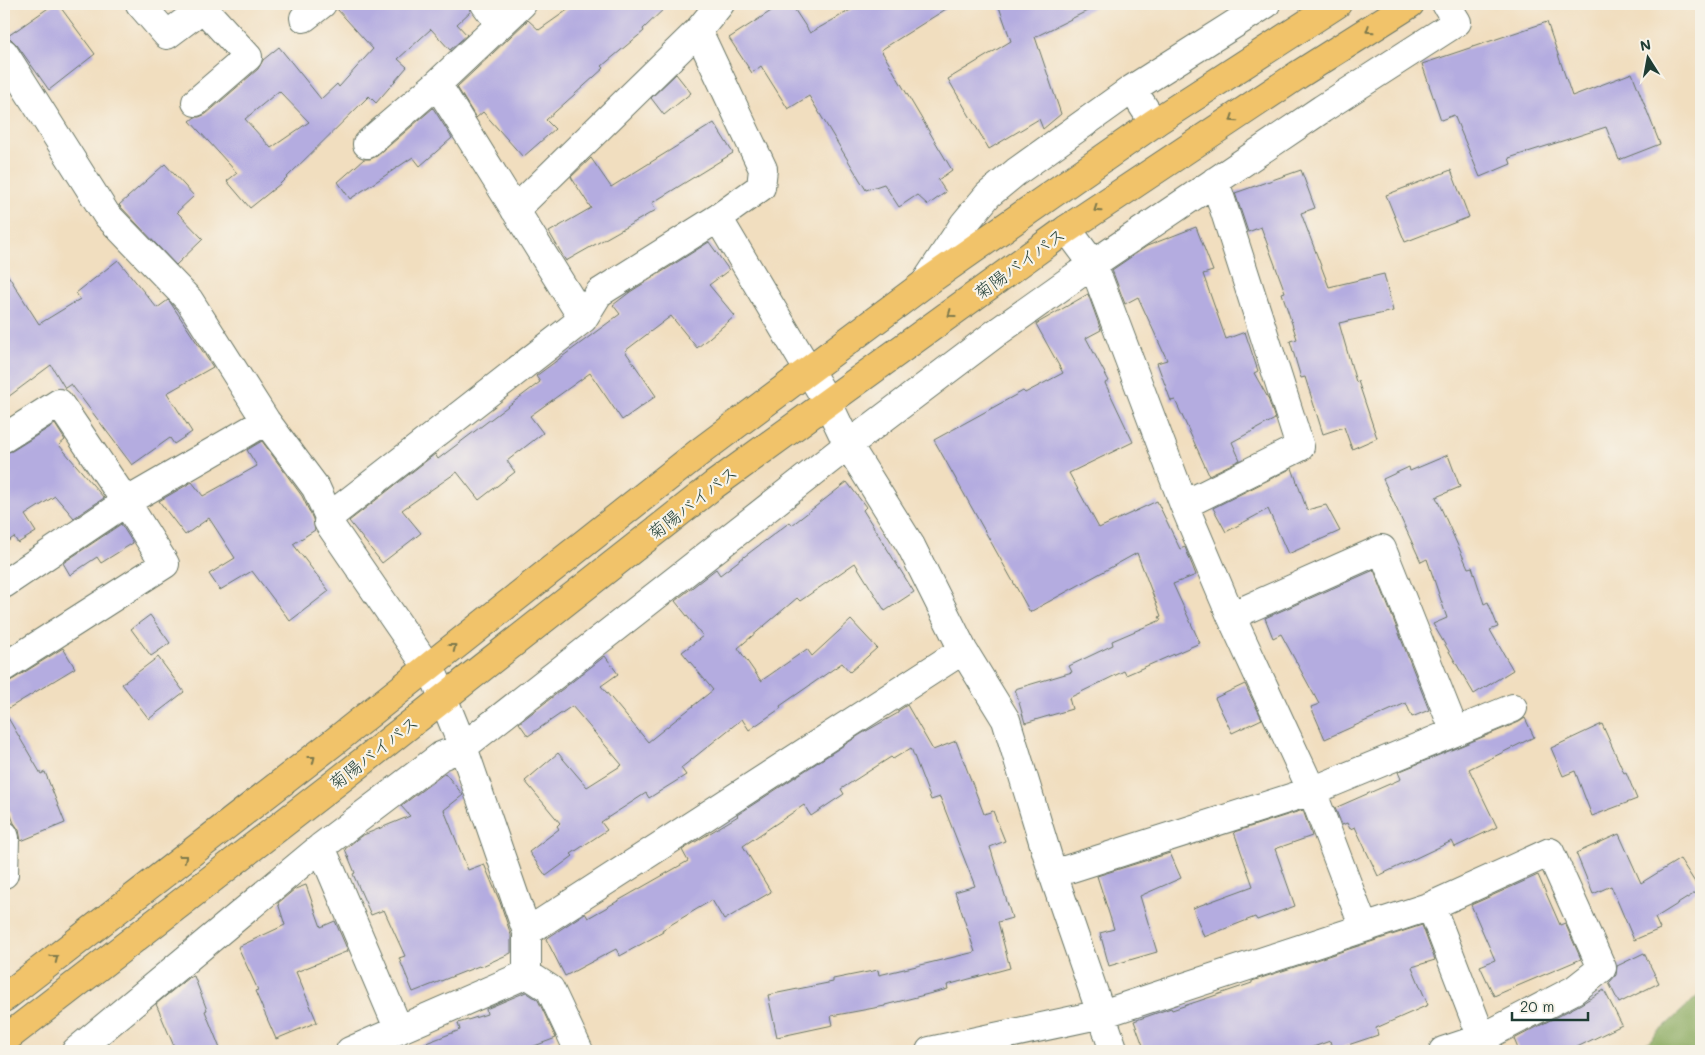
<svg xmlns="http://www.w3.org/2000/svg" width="1705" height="1055" font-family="Mali,'Klee One',sans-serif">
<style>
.forest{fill:#87a85c;stroke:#537248}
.building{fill:#b4ace0;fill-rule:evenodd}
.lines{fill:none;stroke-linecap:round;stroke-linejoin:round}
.street-casing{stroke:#687565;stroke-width:30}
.highway-casing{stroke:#687565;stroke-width:30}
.street{stroke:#fff;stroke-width:28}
.highway{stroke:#f1c36a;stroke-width:28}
.oneway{stroke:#7d794c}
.labels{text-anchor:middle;stroke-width:4.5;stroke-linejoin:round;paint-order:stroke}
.street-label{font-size:18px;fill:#1f3d34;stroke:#f7f3e8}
</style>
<rect width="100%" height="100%" fill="#f7f3e8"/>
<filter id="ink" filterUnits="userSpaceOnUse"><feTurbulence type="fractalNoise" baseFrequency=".02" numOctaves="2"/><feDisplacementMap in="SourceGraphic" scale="10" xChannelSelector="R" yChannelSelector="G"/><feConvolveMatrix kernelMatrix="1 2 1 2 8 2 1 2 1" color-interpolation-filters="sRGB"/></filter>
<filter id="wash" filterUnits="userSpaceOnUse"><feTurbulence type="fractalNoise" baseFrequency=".0096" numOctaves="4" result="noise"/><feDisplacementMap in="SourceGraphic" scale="20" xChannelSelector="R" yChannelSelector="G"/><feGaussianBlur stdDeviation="1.12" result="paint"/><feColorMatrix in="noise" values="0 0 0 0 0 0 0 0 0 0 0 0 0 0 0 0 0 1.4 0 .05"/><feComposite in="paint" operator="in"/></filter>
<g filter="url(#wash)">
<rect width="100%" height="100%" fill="#f1debf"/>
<!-- forest -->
<path class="forest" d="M1701,993v58h-63l1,-1z"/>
<g id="blocks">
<!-- building -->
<path class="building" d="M54,4h4l37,50 -46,36 -32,-45 -9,-9z
M337,4h133l1,7 -14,13 10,11 -17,15 -19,-21 -33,30 9,8 -31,36 -7,-7 -89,88 -30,24 -23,-27 10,-8 -47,-52 5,-4h4l7,-3 52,-45 5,-9 16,-13 42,52 16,-15 2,3 34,-38 -36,-40zM279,91l30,31 -38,26 -26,-29z
M576,4h93l-26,25 1,2 -42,35 2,2 -58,52 9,9 -32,28 -40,-45 -7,6 -19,-31 71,-67 11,10z
M782,4h9l19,29 51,-29h93l-73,46 71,120 -14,10 8,12 -18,13 -11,-10 -18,12 -15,-23 -18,6 -57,-94 -21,13 -27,-43 -9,7 -23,-35z
M998,4h103l-66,33 26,77 -18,15 -4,-10 -50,30 -41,-70 63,-38z
M1547,22l25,74 60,-23 28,71 -41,16 -13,-33 -97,31 2,6 -31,13 -26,-62 -13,5 -19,-56z
M676,74l15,19 -27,22 -13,-17z
M433,108l19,30 -32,28 -7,-9 -63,42 -12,-17 26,-23h6l7,-3z
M714,123l19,30 -81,50 4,7 -90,51 -17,-29 42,-24 -20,-31 20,-19 20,29z
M165,164l29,32 -17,16 26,27 -27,26 -57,-60z
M1301,170l14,38 -14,5 28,74 55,-13 9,37 -54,12 17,59 2,-1 19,57 -25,11 -8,-22 -21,7 -18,-57 -4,1 -11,-37 7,-2 -15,-46 3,-1 -24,-65 -13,5 -13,-39z
M1451,170l18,47 -64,25 -19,-47z
M1196,227l17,44 -10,3 23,65 19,-7 13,39 -4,2 14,25 7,21 -43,23 8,18 -31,15 -34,-75 -4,1 -14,-38 10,-3 -29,-63 -13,7 -13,-34 35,-24z
M709,242l20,28 -20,15 26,31 -38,32 -26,-32 -46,35 31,45 -34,24 -32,-47 -60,43 13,17 -36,28 8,11 -36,28 -22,-28 -55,38 19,23 -39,30 -33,-42 86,-67 3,5 102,-77 -4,-6 84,-62 -7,-9 17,-13z
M118,260l39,48 11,-8 2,2 43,65 -46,26 25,39 -18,12 -4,-6 -38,27 -61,-81 -6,4 -14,-23 -47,35v-131l35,55 41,-25 -4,-6z
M1088,294l13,36 -15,8 23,43 -4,2 28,59 -64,31 30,55 58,-27 23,48 5,-2 11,28 -23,9 27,59 -74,32 -2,-4 -55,27 3,11 -47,14 -10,-34 57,-17 -3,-6 44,-21 -1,-4 49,-21 -2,-3 2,-1 -24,-63 -107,59 -96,-172 89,-49 2,2 38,-20 -27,-49z
M55,424l10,16 -6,5 45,53 -30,20 -19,-22 -30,19 11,17 -18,11 -4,-6 -10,7v-91l8,-2z
M262,441l40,55 11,23 2,11 -22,14 36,47 -39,30 -38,-50 -32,19 -11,-16 26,-16 -26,-40 -24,17 -26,-34 33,-19 11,14 54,-30 -10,-16z
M1448,455l12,32 -24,10 32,71 4,-1 12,37 4,-2 10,25 -8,3 23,40 -39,24 -41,-70 14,-6 -20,-59 -6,3 -38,-83 26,-12 1,4z
M1292,468l15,42 19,-5 14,26 -52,23 -20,-45 -42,23 -13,-24z
M847,482l19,25 -3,3 51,82 -29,19 -30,-48 -55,38 -3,-3 -59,50 23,33 46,-32 5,7 39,-36 26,28 -27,24 -8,-9 -62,43 1,2 -32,22 -7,-11 -61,49 5,7 -37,23 -3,-5 -45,29 6,8 -36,24 2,2 -27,20 -17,-24 30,-23 -2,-3 3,-3 -35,-42 33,-28 29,34 35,-22 -50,-59 -44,30 -9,-13 86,-67 13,18 -17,12 47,56 65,-52 -31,-38 21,-16 -28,-35 41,-32 4,6 70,-53 2,3z
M121,524l12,19 -32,20 -4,-6 -27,18 -7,-12z
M1374,570l55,140 -17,7 -6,-14 -81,36 -14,-32 8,-3 -38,-70 -8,4 -8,-20z
M150,615l20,28 -19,13 -20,-27z
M63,648l12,20 -71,43 37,63 4,-2 20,51 -44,18 -2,-11 -5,-7 -10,-25v-115l8,-3z
M158,657l26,35 -35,27 -27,-35z
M1245,684l17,35 -30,14 -17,-35z
M907,705l26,45 23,-9 28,73 9,-3 12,30 -15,6 22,71 -14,4 12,46 -63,17 1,4 -63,16v1l-54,10 2,9 -56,12 -9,-42 65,-13v-3l45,-9 1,5 96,-23 -20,-60 20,-6 -35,-89 -9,3 -20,-52 -18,11 -2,-2 -50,32 3,5 -33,22 -7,-11 -61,41 28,46 -47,28 -12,-20 -50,30 1,2 -43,24 -4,-7 -51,27 -19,-37 39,-26 3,5 100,-57 -6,-11 56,-34 -1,-1 124,-81 37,-21v-2z
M1525,718l9,19 -65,32 28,58 -42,20 -3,-6 -74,35 -23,-49 -5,2 -3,-6 -5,2 -7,-17 66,-29 -3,-7 121,-50z
M1602,724l22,49 2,-1 11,27 -45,17 -17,-45 -12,5 -12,-28z
M445,773l18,22 -19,15 24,60 16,-6 16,38 11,33v18l-31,14 -1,-1 -66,26 -14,-34 6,-2 -21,-46 -13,5 -18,-41 2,-1 -10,-24 16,-13 49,-20 -9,-10z
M1303,810l9,26 -37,13 20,57 -38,14 -2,-3 -51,20 -11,-29 60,-22 -19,-54z
M1619,834l22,49 39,-24 20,31 -45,28 5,11 -26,11 -23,-54 -18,8 -17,-41z
M1170,853l11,25 -41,18 17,56 -48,14 -9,-33 14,-4 -17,-53z
M1538,875l22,50 5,-2 16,36 -87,37 -14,-30 15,-6 -24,-55z
M306,885l15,42 14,-6 13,30 -52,21 21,50 -41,17 -21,-48 3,-1 -20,-43 47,-22 -7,-22 17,-14z
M1422,925l13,35 -23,7 16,38 -52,23 2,7 -45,15 -3,-9 -28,10h-157l-11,-30 37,-13 1,2 80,-27v-2z
M1644,953l15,30 -40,20 -10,-20 7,-8 1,-9z
M194,976l13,34 -2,1 16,40h-45l-20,-47 32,-26z
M1604,990l18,35 -53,26h-50l-5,-12 67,-35z
M526,992l12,8 18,38 -35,13h-113v-1l52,-20 -2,-7 29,-9 -1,-5z"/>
</g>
</g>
<g filter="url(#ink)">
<use href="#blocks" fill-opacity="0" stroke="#687565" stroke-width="1"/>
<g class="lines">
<defs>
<path id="street" d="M140,4l27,31 36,-27 45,49 -52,45
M485,4l15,20
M304,18l18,-14
M4,53l102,161 83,86 77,121 50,67 13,29 -1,5 107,156 28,69 64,185v42l23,15 29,62
M437,84l146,235
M1132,89l22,34
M367,144l70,-60 85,-80
M515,210l183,-179
M718,218l43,-31 2,-18 -65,-138 22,-27
M1067,229l26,35 91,241 47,111 81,175 52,137
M925,283l39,-59 24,-29 28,-23 116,-83 134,-85
M4,438l55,-35 67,99 39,62 -161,103
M1184,505l116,-58 -85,-266
M329,517l254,-198 16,-26 119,-75 110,185 20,42 63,101 52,104 43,70 47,154 61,177
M4,584l122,-82 140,-81
M1231,616l151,-67 73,183
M4,835l1,3 -1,36
M321,847l78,183
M1053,874l259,-83 201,-83
M1431,906l51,132 -39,13
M527,932l436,-282
M76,1051l245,-204 120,-91 22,-9 385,-302 148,-112 97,-69 229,-155 135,-87 -11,-18
M350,1051l177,-77
M930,1051l172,-37 329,-108 119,-54 52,116 -28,22 -92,48 6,13"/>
<path id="highway" d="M4,998l330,-256 363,-288 227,-170 124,-87 106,-74 183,-119
M4,1040l338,-262 372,-293 353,-256 231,-154 112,-71"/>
</defs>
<!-- street casing -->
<use href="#street" class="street-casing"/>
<!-- highway casing -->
<use href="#highway" class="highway-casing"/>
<!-- street -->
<use href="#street" class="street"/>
<!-- highway -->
<use href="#highway" class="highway"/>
</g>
<!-- one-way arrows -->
<defs><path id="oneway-chevron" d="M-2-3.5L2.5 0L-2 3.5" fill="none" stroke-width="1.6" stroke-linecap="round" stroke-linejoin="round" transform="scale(1.25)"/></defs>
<g class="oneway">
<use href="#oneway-chevron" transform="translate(1369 30) rotate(147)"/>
<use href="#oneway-chevron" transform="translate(1233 119) rotate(146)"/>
<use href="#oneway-chevron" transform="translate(1097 209) rotate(146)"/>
<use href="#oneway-chevron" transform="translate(951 314) rotate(144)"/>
<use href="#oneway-chevron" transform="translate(453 647) rotate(-38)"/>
<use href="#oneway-chevron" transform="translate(312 759) rotate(-38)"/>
<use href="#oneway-chevron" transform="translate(184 858) rotate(-38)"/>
<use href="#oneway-chevron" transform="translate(55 958) rotate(-38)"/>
</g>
</g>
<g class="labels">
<!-- street labels -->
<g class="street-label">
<text transform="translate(1020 264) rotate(-36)" y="6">菊陽バイパス</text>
<text transform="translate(693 503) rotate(-38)" y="6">菊陽バイパス</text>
<text transform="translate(374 753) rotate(-38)" y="6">菊陽バイパス</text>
</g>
</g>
<!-- margin -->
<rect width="1705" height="1055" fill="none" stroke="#f7f3e8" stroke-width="20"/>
<!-- north arrow -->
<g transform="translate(1648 58) rotate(349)" stroke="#f7f3e8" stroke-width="4" paint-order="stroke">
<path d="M0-4L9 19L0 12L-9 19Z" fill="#1f3d34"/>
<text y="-8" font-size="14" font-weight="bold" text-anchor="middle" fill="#1f3d34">N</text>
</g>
<!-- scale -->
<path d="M1512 1012v8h76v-8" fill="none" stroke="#1f3d34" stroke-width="2.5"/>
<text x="1520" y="1012" font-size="15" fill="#1f3d34" stroke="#f7f3e8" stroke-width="4" paint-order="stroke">20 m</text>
</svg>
